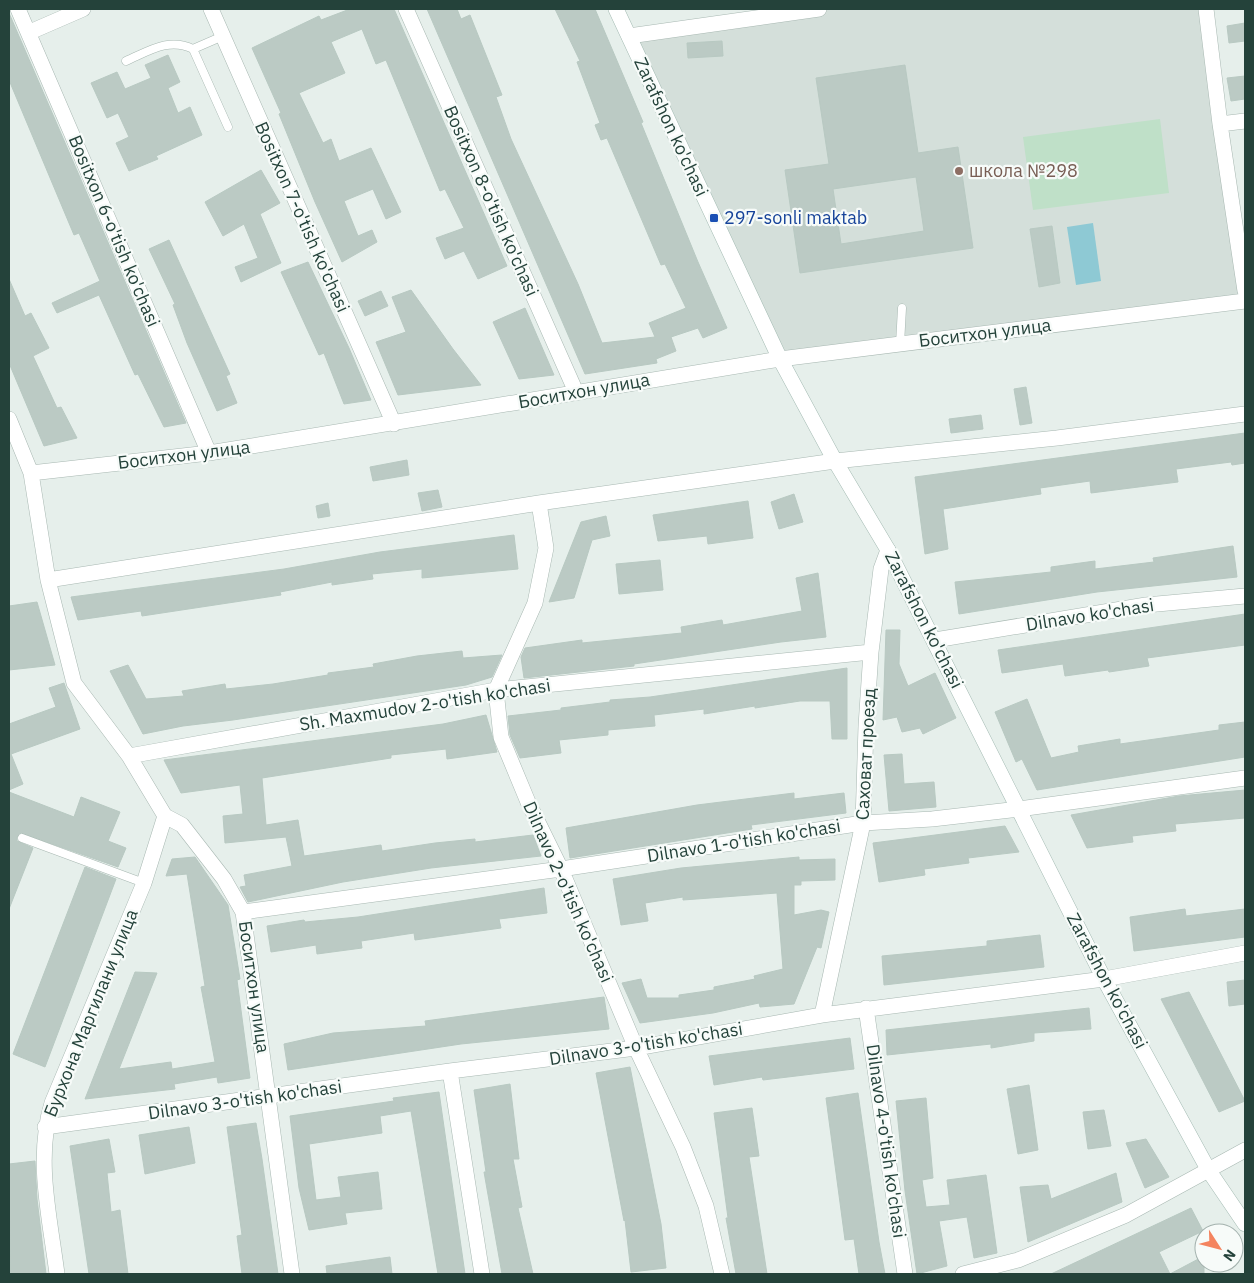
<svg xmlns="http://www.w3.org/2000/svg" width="1254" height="1283" font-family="'IBM Plex Sans',sans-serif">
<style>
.built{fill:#d4dfda}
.green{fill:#bfe0c8}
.water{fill:#8ec9d4}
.building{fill:#bbcac4;stroke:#b8c9c2;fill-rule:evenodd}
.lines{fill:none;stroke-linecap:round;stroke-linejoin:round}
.lane-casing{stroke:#a8b8b2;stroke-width:9}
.street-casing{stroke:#a8b8b2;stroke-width:16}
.secondary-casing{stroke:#a4bbb3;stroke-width:16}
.lane{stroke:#fff;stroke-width:8}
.street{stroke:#fff;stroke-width:15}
.secondary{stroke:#fff;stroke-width:15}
.education-dot{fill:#8d6e63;stroke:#f7fbf9;stroke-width:2}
.transit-dot{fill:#1a4fb4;stroke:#f7fbf9;stroke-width:2}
.labels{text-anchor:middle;stroke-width:4.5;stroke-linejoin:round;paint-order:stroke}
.street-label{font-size:18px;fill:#24423a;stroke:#f7fbf9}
.education-label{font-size:18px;fill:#785e54;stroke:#f7fbf9;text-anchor:start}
.transit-label{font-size:18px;fill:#164399;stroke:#f7fbf9;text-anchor:start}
</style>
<rect width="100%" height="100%" fill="#e6efeb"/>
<!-- built -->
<path class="built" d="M819,9h387l39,292 -465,58 -151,-323z"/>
<!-- green -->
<path class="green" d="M1160,119l9,74 -136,17 -10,-73z"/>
<!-- water -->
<path class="water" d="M1093,223l8,58 -25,4 -9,-58z"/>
<!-- building -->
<path class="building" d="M9,9v4l177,410 -22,4 -26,-53 -3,1 -36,-80 -42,18 -5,-10 48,-22 -21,-48 -5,2 -65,-155z
M350,9h44l113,257 -29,13 -14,-28 -19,8 -9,-21 28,-10 -19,-39 -5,2 -54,-131 -10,4 -14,-35 -31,13 14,31 -46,20 24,50 8,-4 8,22 32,-13 30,64 -15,7 -13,-30 -29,12 14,35 14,-6 5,12 -35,20 -27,-60 -36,-88 2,-1 -29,-65 67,-32 2,4z
M427,9h30l4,10 9,-4 32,80 -6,2 15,42 67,145 24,59 53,-6 -6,-14 37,-15 -21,-44 -4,1 -54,-127 -6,2 -6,-15 5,-2 -23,-61 3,-1 -25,-52h40l48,113 -2,1 57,139 29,66 -24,10 -5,-10 -27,9 5,14 -20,8 1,4 -72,11z
M1245,23v18l-16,2 -2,-17z
M722,41l1,15 -35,2 -1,-15z
M168,55l12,27 -12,6 10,25 12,-6 12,28 -46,21 2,3 -29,12 -13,-28 13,-6 -11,-24 -11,5 -16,-35 26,-11 8,17 26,-11 -6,-13z
M905,65l13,88 40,-6 15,101 -173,25 -15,-103 44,-6 -13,-86zM916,177l8,54 -83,13 -8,-55z
M1245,76v23l-14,2 -4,-23z
M261,170l19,33 -20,11 21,49 -40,19 -6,-15 23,-9 -14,-34 -21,12 -18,-34z
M1052,226l8,57 -21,4 -9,-58z
M169,240l61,134 -4,2 11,27 -20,8 -30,-68 -14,-38 2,-1 -26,-55z
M308,262l41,86 22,52 -27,4 -20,-51 -5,2 -38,-83z
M9,279l16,37 6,-3 18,35 -16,8 24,52 4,-1 16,31 -33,8 -35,-83z
M411,290l42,59 28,36 -83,10 -22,-53 30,-10 -14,-35z
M381,291l7,15 -23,10 -7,-15z
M525,308l29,67 -35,4 -26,-57z
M1026,387l6,36 -12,2 -6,-36z
M981,415l2,14 -32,4 -2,-14z
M1245,433v30l-13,2 -1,-3 -55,7 2,13 -87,11 -1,-12 -50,7 1,6 -98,15 5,40 -23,5 -10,-77z
M407,460l2,15 -36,6 -3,-14z
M438,490l4,17 -20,4 -4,-18z
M794,494l9,28 -24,7 -8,-27z
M748,501l5,37 -45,6 -1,-8 -49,5 -5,-26z
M328,503l2,13 -12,2 -2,-12z
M606,516l4,20 -18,4 -18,58 -25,4 32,-80z
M514,535l4,34 -96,9v-9l-50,5 1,5 -41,6v-3l-52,10 1,3 -139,21 -1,-5 -63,9 -7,-23 213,-28 96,-17z
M1233,546l4,31 -140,15 -138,22 -4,-32 96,-10v-5l44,-6v8l59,-7 -1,-4z
M660,560l3,30 -44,4 -3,-30z
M818,573l8,64 -45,5 -147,22v2l-110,12 -3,-21 4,-9 57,-8v3l100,-10 -1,-6 41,-7 1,5 79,-14 -6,-33z
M37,602l18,63 -46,5v-64z
M1245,614v31l-98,13 2,8 -40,6 -1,-2 -43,6 -2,-12 -61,9 -4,-23z
M886,630h14l-1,34 9,22 27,-13 21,45 -33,16 -3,-6 -18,4 -5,-15 -14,3z
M462,651l1,7 39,-3 -10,22 -26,8 -233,35 -50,6 -40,8 -33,-63 18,-6 18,34 38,-3 -2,-5 43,-7 1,5 47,-5 55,-9v-2l46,-6 -1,-3 44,-8z
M847,668v71h-15l-2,-38h-30l-45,7v-2l-51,8v-5l-50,6 1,11 -47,4v5l-49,5 2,13 -41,5 -10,-23 -2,-19 53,-6v-2l49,-6v-2l40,-3z
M64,683l16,46 -69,25 12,30 -14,6v-66l47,-17 -7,-19z
M1027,699l24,59 28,-6 -1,-6 42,-7v5l99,-14v-5l26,-3v35l-208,33 -15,-31 -6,3 -21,-50z
M486,715l11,37 -50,7 -1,-10 -55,6v3l-129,20 4,47 32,-5 6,36 77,-11 1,6 53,-8 40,-4v3l58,-7 8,21 -110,12 -88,14 -95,20 -8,-15 6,-1 -2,-11 48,-9 -6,-29 -61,6 -2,-27 20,-2 -3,-29 -59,8 -17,-33 279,-36z
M902,754l2,30 30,-2 2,25 -47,4 -5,-56z
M1245,790v28l-70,6 1,7 -44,5 1,6 -46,6 -16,-33 108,-19z
M9,792l65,25 7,-20 39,15 -12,29 18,7 -8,19 -97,-34 -4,4v4l16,7 -24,61z
M794,793v6l50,-6 2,20 -95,12 1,4 -182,29 -4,-30 131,-23z
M1005,826l14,26 -51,6 1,5 -45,6 1,6 -46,7 -6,-39z
M195,857l33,48 12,74 -3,1 13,98 -32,5 -1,-6 -43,7 1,5 -90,10 50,-127 22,1 -38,96 52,-7 1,7 43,-7 -14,-75 4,-1 -18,-112 -21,2 6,-17z
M799,857v3l36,-1v21l-34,1v4h-7v30l27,-5 8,2 -8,36 -4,-1 -23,57 -34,3 -1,-4 -46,10 -73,10 -18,-40 19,-4 6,19h32v-3l35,-5v-3l41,-8 -1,-3 29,-7 -6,-76 -94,7v-3l-38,6 3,18 -27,4 -8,-46 68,-11z
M85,867l31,12 -71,188 -32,-13z
M544,888l3,25 -48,6 2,9 -86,12 -1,-7 -53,8 1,7 -45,6 -1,-9 -45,7 -4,-26 37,-6 1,2 53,-5z
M1185,909l1,7 59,-7v28l-111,14 -4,-34z
M1040,935l4,32 -160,18 -2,-29 105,-10v-5z
M1245,980v24l-16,2 -2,-24z
M1189,992l56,109 -26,11 -58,-113z
M604,997l5,32 -148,15 -173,26 -4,-26 49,-11 93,-7 -1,-5z
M1089,1008l2,21 -57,4v8l-43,7v-4l-104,11 -1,-25z
M850,1038l4,31 -91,11 -1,-3 -48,8 -5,-29z
M630,1067l31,157 5,44 -35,4 -6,-52 -1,1 -28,-148z
M510,1084l9,75h-6l9,48 -4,1 15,66h-31l-18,-102h2l-12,-82z
M1029,1085l9,65 -20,4 -11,-65z
M439,1092l26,182h-27l-27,-163 -31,5 2,17 -73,11 7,56 25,-3 -3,-20 40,-5 4,37 -37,4 2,11 -38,6 -10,-42 -9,-72 104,-15 -1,-3z
M858,1093l21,149 6,32h-26l-5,-35 -9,1 -19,-142z
M926,1098l7,80 -11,2 4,27 24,-2 -3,-25 39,-5 11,78 -23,5 -7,-41 -28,4 8,45 -30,8 -12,-83 -9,-90z
M752,1108l7,48 -10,1 18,117h-31l-10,-56h2l-14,-105z
M1104,1110l7,36 -23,3 -5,-37z
M256,1123l6,36 16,115h-36l-5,-38 5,-1 -15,-108z
M189,1127l6,36 -50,11 -6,-39z
M109,1139l6,33 -8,1 4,39 9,-2 8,64h-39l-19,-128z
M1146,1139l23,38 -24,11 -19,-45z
M35,1161l2,38 9,75h-36l-1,-110z
M1116,1173l6,29 -94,40 -8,-55 28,-2 3,14z
M1191,1208l12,23 -44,21 11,22 34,-18v18h-153z
M390,1257l2,17h-65l-1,-8z"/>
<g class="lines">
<defs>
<path id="lane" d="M193,49l35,78
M126,61c23,-10 43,-24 67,-12l30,-13
M900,344l2,-36
M22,838l122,45"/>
<path id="street" d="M18,9l191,444
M211,9l183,415
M406,9l170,383
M1206,9l14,115 25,167
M30,32l53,-23
M629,36l190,-27
M1220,124l25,-3
M9,419l22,54 17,107 26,103 55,73 36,60 17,9 42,54 19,33 49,362
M31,473l178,-20 571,-94 465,-58
M539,503l7,45 -11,55 -39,87 5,47 27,65 33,67 75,179 47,99 23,59 16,68
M48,580l491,-77 296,-42 222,-23 188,-24
M935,640l211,-35 99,-9
M129,756l367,-66 375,-38
M243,912l318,-43 302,-46 69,-4 87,-10 226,-31
M866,1008l39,266
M822,1015l41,-192 3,-97 5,-74 10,-83 7,-19
M450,1071l32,203
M45,1127l405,-56 186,-23 186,-33 282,-36 141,-26
M57,1274c-7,-56 -22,-115 -5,-171l92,-220 21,-67
M963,1274l55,-14 108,-45 119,-65"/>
<path id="secondary" d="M616,9l164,350 55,102 53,89 216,429 105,192 36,53"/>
</defs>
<!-- lane casing -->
<use href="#lane" class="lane-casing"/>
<!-- street casing -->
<use href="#street" class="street-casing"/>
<!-- secondary casing -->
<use href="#secondary" class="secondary-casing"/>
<!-- lane -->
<use href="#lane" class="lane"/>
<!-- street -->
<use href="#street" class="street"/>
<!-- secondary -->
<use href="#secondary" class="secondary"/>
</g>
<!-- markers -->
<circle class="education-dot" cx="959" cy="171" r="5"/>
<rect class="transit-dot" x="709" y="213" width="10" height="10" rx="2.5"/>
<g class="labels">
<!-- street labels -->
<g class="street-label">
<text transform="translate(671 127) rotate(65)" y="6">Zarafshon ko'chasi</text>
<text transform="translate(491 201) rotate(66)" y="6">Bositxon 8-o'tish ko'chasi</text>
<text transform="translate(302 217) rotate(66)" y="6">Bositxon 7-o'tish ko'chasi</text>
<text transform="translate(114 231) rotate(67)" y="6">Bositxon 6-o'tish ko'chasi</text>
<text transform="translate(985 333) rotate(-7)" y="6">Боситхон улица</text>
<text transform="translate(584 391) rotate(-10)" y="6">Боситхон улица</text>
<text transform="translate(184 455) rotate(-7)" y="6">Боситхон улица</text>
<text transform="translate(1090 615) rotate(-9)" y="6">Dilnavo ko'chasi</text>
<text transform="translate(924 620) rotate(63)" y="6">Zarafshon ko'chasi</text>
<text transform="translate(425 705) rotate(-9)" y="6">Sh. Maxmudov 2-o'tish ko'chasi</text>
<text transform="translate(866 754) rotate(-87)" y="6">Саховат проезд</text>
<text transform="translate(744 841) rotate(-9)" y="6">Dilnavo 1-o'tish ko'chasi</text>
<text transform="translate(568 892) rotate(66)" y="6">Dilnavo 2-o'tish ko'chasi</text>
<text transform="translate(1107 981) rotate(62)" y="6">Zarafshon ko'chasi</text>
<text transform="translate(254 987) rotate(82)" y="6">Боситхон улица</text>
<text transform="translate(91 1013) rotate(-68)" y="6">Бурхона Маргилани улица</text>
<text transform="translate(646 1044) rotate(-9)" y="6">Dilnavo 3-o'tish ko'chasi</text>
<text transform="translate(245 1100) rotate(-8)" y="6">Dilnavo 3-o'tish ko'chasi</text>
<text transform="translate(886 1141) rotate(82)" y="6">Dilnavo 4-o'tish ko'chasi</text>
</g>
<!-- education labels -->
<g class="education-label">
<text x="969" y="177">школа №298</text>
</g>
<!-- transit labels -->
<g class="transit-label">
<text x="724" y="224">297-sonli maktab</text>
</g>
</g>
<!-- border -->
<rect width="1254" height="1283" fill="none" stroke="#24423a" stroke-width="20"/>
<!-- north arrow -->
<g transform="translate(1219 1248) rotate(126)"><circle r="24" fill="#f7fbf9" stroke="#a3b1ad"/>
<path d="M0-4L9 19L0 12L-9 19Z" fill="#f4845f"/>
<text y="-8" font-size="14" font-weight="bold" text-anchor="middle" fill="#24423a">N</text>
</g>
</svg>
